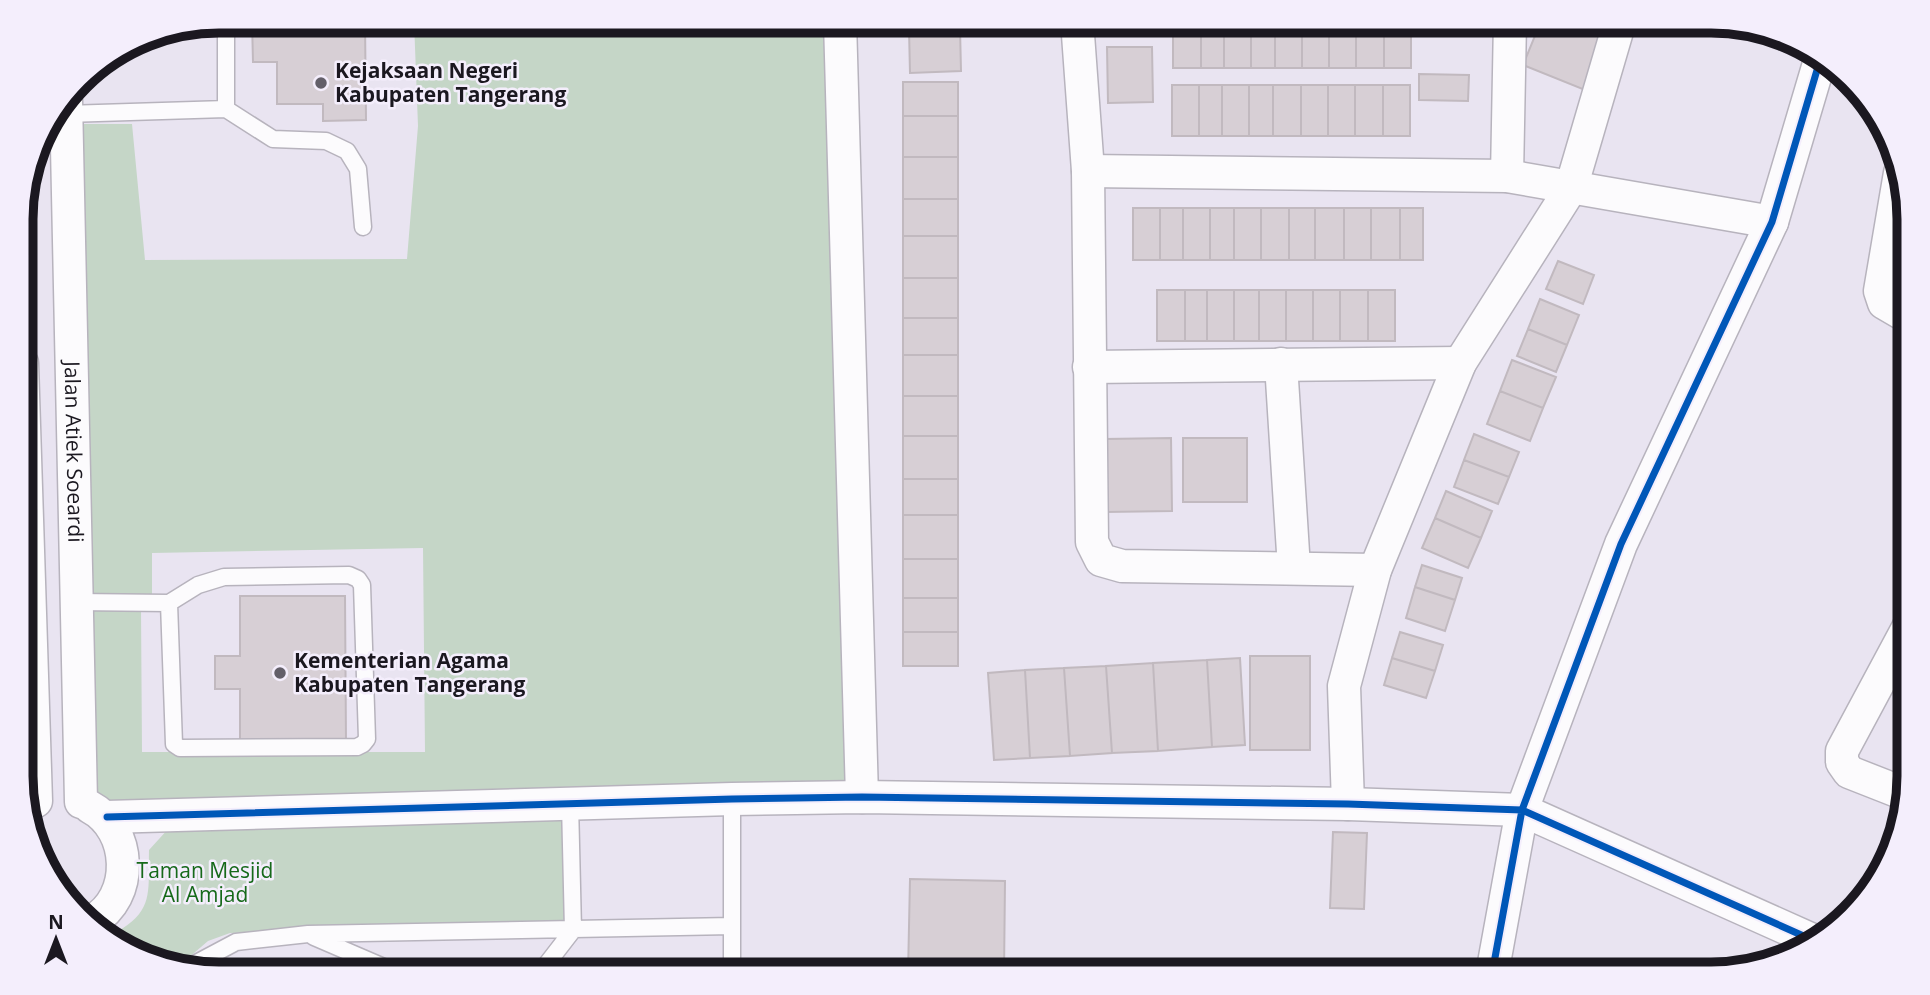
<svg xmlns="http://www.w3.org/2000/svg" width="1930" height="995" font-family="'Open Sans',sans-serif">
<style>
.green{fill:#c5d6c7}
.building{fill:#d7cfd5;stroke:#c1b9bf;stroke-width:2}
.lines{fill:none;stroke-linecap:round;stroke-linejoin:round}
.service-casing{stroke:#b7b3bd;stroke-width:19}
.minor-casing{stroke:#b7b3bd;stroke-width:35}
.service{stroke:#fcfbfd;stroke-width:16}
.minor{stroke:#fcfbfd;stroke-width:32}
.cycleway-casing{stroke:#f4eefc;stroke-width:11}
.cycleway{stroke:#0057b8;stroke-width:7}
.poi-dot{fill:#635f69;stroke:#f4eefc;stroke-width:2.5}
.labels{text-anchor:middle;stroke-width:5;stroke-linejoin:round;paint-order:stroke}
.poi-label{font-size:21px;font-weight:bold;fill:#1b1820;stroke:#f4eefc;text-anchor:start}
.street-label{font-size:21px;fill:#1b1820;stroke:#f4eefc}
.park-label{font-size:21px;fill:#16691a;stroke:#f4eefc}
.rim{fill:none;stroke:#1b1820;stroke-width:9}
</style>
<rect width="100%" height="100%" fill="#e9e4f1"/>
<!-- green -->
<path class="green" d="M414,21h417l28,773 -750,20 -23,-17 -7,-189 62,1 1,143h283l-2,-204 -271,5v42h-74l-7,-471h61l13,136 262,-1 11,-133z
M562,818l2,104 -334,11 -22,8 -28,24 -49,-12 -21,-17c45,-24 38,-41 39,-86l20,-22z"/>
<!-- building -->
<path class="building" d="M252,21h113l1,99 -43,1v-17h-46v-42h-24z
M1173,21h28v47h-28z
M1201,21h23v47h-23z
M1224,21h27v47h-27z
M1251,21h24v47h-24z
M1275,21h27v47h-27z
M1302,21h27v47h-27z
M1329,21h27v47h-27z
M1356,21h28v47h-28z
M1384,21h27v47h-27z
M1541,21h42l31,13 -24,58 -67,-27z
M960,28l1,43 -51,2 -1,-44z
M1107,47h45l1,55 -45,1z
M1419,74l50,1 -1,26 -49,-1z
M903,82h55v34h-55z
M1172,85h27v51h-27z
M1199,85h23v51h-23z
M1222,85h27v51h-27z
M1249,85h24v51h-24z
M1273,85h28v51h-28z
M1301,85h27v51h-27z
M1328,85h27v51h-27z
M1355,85h28v51h-28z
M1383,85h27v51h-27z
M903,116h55v41h-55z
M903,157h55v42h-55z
M903,199h55v37h-55z
M1133,208h27v52h-27z
M1160,208h23v52h-23z
M1183,208h27v52h-27z
M1210,208h24v52h-24z
M1234,208h27v52h-27z
M1261,208h28v52h-28z
M1289,208h26v52h-26z
M1315,208h29v52h-29z
M1344,208h27v52h-27z
M1371,208h29v52h-29z
M1400,208h23v52h-23z
M903,236h55v42h-55z
M1558,261l36,14 -11,29 -37,-15z
M903,278h55v40h-55z
M1157,290h28v51h-28z
M1185,290h22v51h-22z
M1207,290h27v51h-27z
M1234,290h25v51h-25z
M1259,290h27v51h-27z
M1286,290h27v51h-27z
M1313,290h27v51h-27z
M1340,290h28v51h-28z
M1368,290h27v51h-27z
M1540,299l39,16 -12,30 -39,-16z
M903,318h55v37h-55z
M1528,329l39,16 -11,27 -39,-16z
M903,355h55v41h-55z
M1512,360l44,17 -13,31 -43,-17z
M1500,391l43,17 -13,33 -43,-17z
M903,396h55v40h-55z
M1474,434l45,18 -10,25 -45,-17z
M903,436h55v43h-55z
M1171,438l1,73 -66,1 -1,-73z
M1183,438h64v64h-64z
M1464,460l45,17 -11,27 -44,-17z
M903,479h55v36h-55z
M1446,491l46,20 -11,27 -46,-20z
M903,515h55v44h-55z
M1435,518l46,20 -13,30 -46,-20z
M903,559h55v39h-55z
M1422,565l40,13 -7,22 -40,-13z
M1415,587l40,13 -10,31 -39,-13z
M240,596h105l1,146 -106,1v-54h-25v-33h25z
M903,598h55v34h-55z
M903,632h55v34h-55z
M1400,632l43,13 -8,26 -43,-13z
M1250,656h60v94h-60z
M1240,658l5,87 -33,2 -5,-87z
M1392,658l43,13 -9,27 -42,-13z
M1207,660l5,87 -54,4 -5,-88z
M1153,663l5,88 -46,2 -6,-87z
M1106,666l6,87 -42,3 -6,-88z
M1064,668l6,88 -40,2 -5,-88z
M1025,670l5,88 -36,2 -6,-87z
M1333,832l34,1 -3,76 -34,-1z
M910,879l95,2 -1,93h-96z
M322,959l31,15h-38z"/>
<g class="lines">
<defs>
<path id="service" d="M226,109l47,30 53,2 21,10 11,18 5,58
M66,114l160,-5v-88
M76,602l93,1 29,-18 26,-8 125,-2 9,4 4,6 5,154 -4,5 -6,3 -177,1 -6,-4 -5,-141
M314,937l86,37
M189,967l47,-25 72,-8 424,-8
M532,974l14,-9 27,-35 -3,-127
M732,974v-175"/>
<g id="minor">
<path d="M840,21l22,776"/>
<path d="M1077,21l11,150 4,371 9,18 21,6 253,4"/>
<path id="s1" d="M66,100l15,702"/>
<path d="M1088,171l419,5 265,46"/>
<path d="M1900,173l-20,118 4,12 24,14"/>
<path d="M1507,176l3,-155"/>
<path d="M22,363l14,438"/>
<path d="M1281,364l13,204"/>
<path d="M1089,367l371,-4"/>
<path d="M1905,794l-56,-22 -7,-10v-11l67,-125"/>
<path d="M1348,804l-4,-118 31,-116 85,-207 111,-175 49,-167"/>
<path d="M90,807c42,22 45,91 2,114"/>
<path d="M107,817l625,-18 130,-2 486,7 174,6 295,132"/>
<path d="M1492,974l30,-164 99,-266 151,-322 48,-162"/>
</g>
</defs>
<!-- service casing -->
<use href="#service" class="service-casing"/>
<!-- minor casing -->
<use href="#minor" class="minor-casing"/>
<!-- service -->
<use href="#service" class="service"/>
<!-- minor -->
<use href="#minor" class="minor"/>
<defs>
<path id="cycleway" d="M107,817l625,-18 130,-2 486,7 174,6 295,132
M1492,974l30,-164 99,-266 151,-322 48,-162"/>
</defs>
<!-- cycleway casing -->
<use href="#cycleway" class="cycleway-casing"/>
<!-- cycleway -->
<use href="#cycleway" class="cycleway"/>
</g>
<!-- markers -->
<g class="poi-dot">
<circle cx="321" cy="83" r="7"/>
<circle cx="280" cy="673" r="7"/>
</g>
<g class="labels">
<!-- poi labels -->
<g class="poi-label">
<text x="335" y="78">Kejaksaan Negeri<tspan x="335" dy="24">Kabupaten Tangerang</tspan></text>
<text x="294" y="668">Kementerian Agama<tspan x="294" dy="24">Kabupaten Tangerang</tspan></text>
</g>
<!-- street labels -->
<g class="street-label">
<text dy="7" stroke="none"><textPath href="#s1" startOffset="352">Jalan Atiek Soeardi</textPath></text>
</g>
<!-- park labels -->
<g class="park-label">
<text x="205" y="878">Taman Mesjid<tspan x="205" dy="24">Al Amjad</tspan></text>
</g>
</g>
<!-- crop -->
<path d="M0 0H1930V995H0ZM219 33H1711A186 186 0 0 1 1897 219V776A186 186 0 0 1 1711 962H219A186 186 0 0 1 33 776V219A186 186 0 0 1 219 33Z" fill="#f4eefc" fill-rule="evenodd"/>
<path class="rim" d="M219 33H1711A186 186 0 0 1 1897 219V776A186 186 0 0 1 1711 962H219A186 186 0 0 1 33 776V219A186 186 0 0 1 219 33Z"/>
<!-- north arrow -->
<g transform="translate(56 939)" stroke="#f4eefc" stroke-width="5" paint-order="stroke">
<path d="M0-5L12 26L0 18L-12 26Z" fill="#1b1820"/>
<text y="-10" font-size="19" font-weight="bold" text-anchor="middle" fill="#1b1820">N</text>
</g>
</svg>
